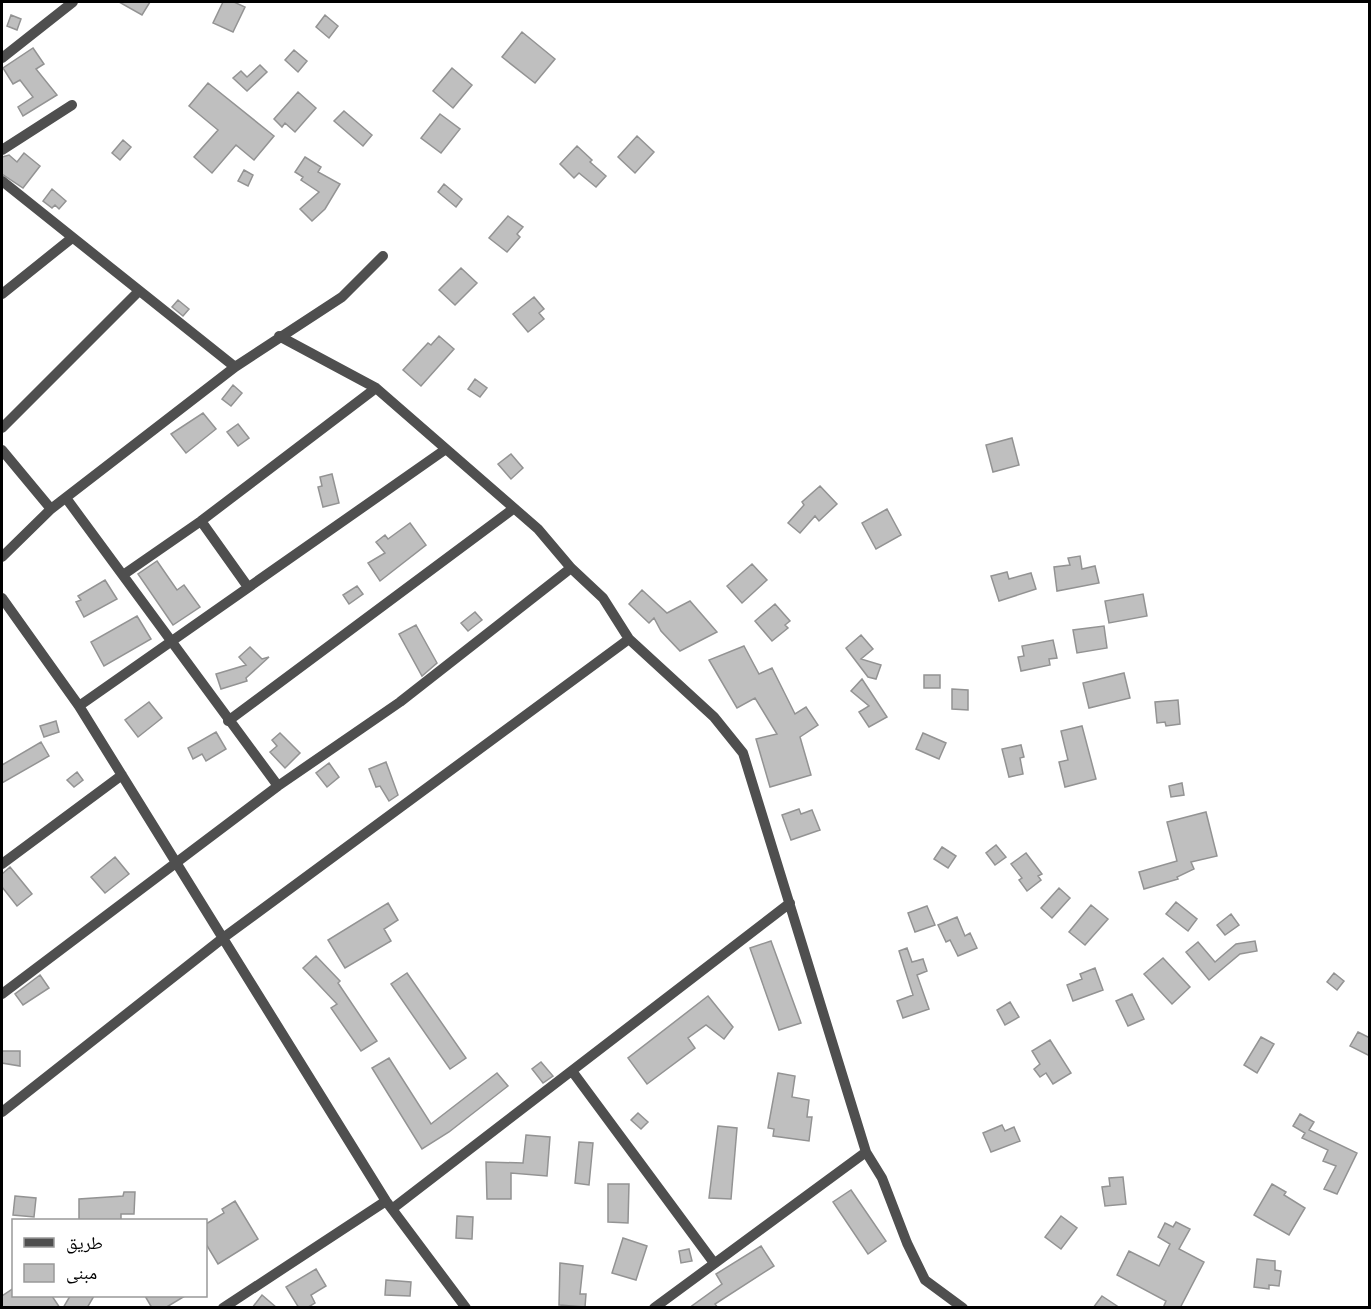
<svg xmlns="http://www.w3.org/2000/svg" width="1371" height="1309" font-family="'Source Sans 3','Noto Naskh Arabic',sans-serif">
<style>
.building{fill:#bfbfbf;stroke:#939393;stroke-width:1.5}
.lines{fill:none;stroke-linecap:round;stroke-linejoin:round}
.minor{stroke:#4f4f4f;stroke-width:10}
</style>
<rect width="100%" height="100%" fill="#fff"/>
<!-- building -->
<path class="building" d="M119,2h31l-8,13z
M223,2h11l11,5 -12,25 -20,-9z
M11,15l10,4 -4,11 -10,-4z
M325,15l13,11 -9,12 -13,-11z
M522,32l33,27 -20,24 -33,-26z
M33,48l11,16 -8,5 21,26 -34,21 -5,-9 15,-10 -13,-17 -7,4 -10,-16z
M294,50l13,11 -9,11 -13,-12z
M260,65l7,7 -20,19 -14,-13 8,-7 6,6z
M452,68l20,17 -19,23 -20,-17z
M208,83l66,53 -20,24 -18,-15 -24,28 -18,-16 24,-27 -29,-24z
M298,92l18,16 -21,24 -10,-9 -3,4 -8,-8z
M344,111l28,24 -9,11 -29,-25z
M440,114l20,15 -19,24 -20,-15z
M637,136l17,16 -19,21 -17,-16z
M123,140l8,7 -11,13 -8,-7z
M577,146l15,14 -2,2 16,14 -10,11 -17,-14 -5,5 -14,-14z
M24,153l16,13 -17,22 -21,-14v-17l7,-2 8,7z
M305,157l16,10 -3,5 22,12 -15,25 -13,12 -12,-12 19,-17 -18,-12 2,-3 -8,-5z
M244,170l9,5 -5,11 -10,-5z
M444,184l18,15 -6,8 -18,-15z
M52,189l14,12 -7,8 -4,-4 -3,3 -9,-7z
M508,216l15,11 -6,7 3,3 -13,15 -18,-14z
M461,268l16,15 -22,22 -16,-15z
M534,297l10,12 -5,4 5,6 -16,13 -15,-18z
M178,300l11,9 -6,7 -11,-9z
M439,336l15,13 -33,37 -18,-16 25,-27 3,2z
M475,379l12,9 -7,9 -12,-8z
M233,385l9,8 -11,13 -9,-7z
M203,413l13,16 -30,24 -15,-19z
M238,424l11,14 -11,8 -11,-14z
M1012,438l7,27 -26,7 -7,-27z
M511,454l12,14 -12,11 -13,-15z
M332,474l7,29 -16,4 -5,-20 4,-1 -2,-9z
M820,486l17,18 -18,17 -4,-5 -15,17 -12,-10 16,-18 -2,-3z
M887,509l14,26 -25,14 -14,-26z
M410,523l16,22 -46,36 -12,-18 17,-10 -9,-11 9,-7 3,4z
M1080,556l2,13 13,-3 4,17 -42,8 -3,-24 16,-2 -2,-7z
M157,561l20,29 7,-5 16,22 -27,18 -35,-51z
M752,564l15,16 -25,23 -15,-17z
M1007,572l2,7 22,-6 5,16 -37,12 -8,-25z
M105,580l12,19 -33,18 -8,-15 5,-2 -3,-4z
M357,586l6,8 -14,10 -6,-9z
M642,590l25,23 23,-12 27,31 -37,19 -19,-20 -7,-13 -5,5 -20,-19z
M1143,594l4,22 -38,7 -4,-22z
M775,604l15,17 -5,4 3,3 -16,13 -17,-20z
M475,612l7,8 -14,11 -7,-8z
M137,616l14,23 -47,27 -13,-24z
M416,625l21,38 -15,13 -23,-42z
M1104,626l3,22 -30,5 -4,-23z
M861,635l12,14 -12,10 20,6 -5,14 -8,-2 -22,-29z
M1053,640l4,18 -8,1 1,6 -29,6 -3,-14 6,-1 -2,-10z
M744,646l15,28 13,-6 23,46 11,-7 12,18 -18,12 11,38 -41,12 -14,-48 21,-5 -22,-36 -18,10 -28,-48z
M250,647l12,12 7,-2 -23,21 1,3 -26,8 -5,-15 30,-9 -7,-8z
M1124,673l6,25 -41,10 -6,-25z
M924,675h16v13h-16z
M862,679l25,38 -18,10 -10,-15 10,-6 -18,-15z
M952,689l16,1v20l-16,-1z
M1178,700l2,24 -14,2 -1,-4 -8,1 -2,-21z
M149,702l13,16 -24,19 -13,-17z
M56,721l3,11 -15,5 -4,-11z
M1082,726l14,53 -31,8 -6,-25 9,-2 -7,-29z
M216,732l10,17 -20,12 -4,-7 -9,5 -5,-11z
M280,733l20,20 -15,15 -15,-16 7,-6 -5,-6z
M923,733l23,10 -7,16 -23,-10z
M41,742l8,14 -47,27v-18z
M1021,745l3,12 -4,1 3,16 -14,3 -7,-28z
M386,762l12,33 -9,6 -9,-15 -4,1 -7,-18z
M329,763l10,14 -12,10 -11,-14z
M77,772l6,8 -9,7 -7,-7z
M1182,783l2,12 -13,2 -2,-11z
M799,809l2,5 11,-4 8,20 -29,10 -9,-25z
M1206,812l11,44 -26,6 3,7 -17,8 1,2 -34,10 -5,-17 38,-11 -10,-39z
M996,845l10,12 -11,8 -9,-12z
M942,847l14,9 -8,12 -14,-9z
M1026,853l16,21 -4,2 3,4 -14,11 -8,-11 3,-2 -11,-14z
M115,857l14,17 -24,19 -14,-16z
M10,867l22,27 -15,12 -15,-19v-13z
M1059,888l11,10 -18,20 -11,-10z
M1176,902l21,17 -9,12 -22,-17z
M388,903l10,17 -14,9 7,12 -46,27 -17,-28z
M1091,905l17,14 -23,26 -16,-13z
M927,906l8,19 -20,7 -7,-19z
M1231,914l8,11 -14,10 -8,-10z
M957,917l8,19 5,-3 7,15 -19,8 -8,-16 -4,2 -8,-17z
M771,941l30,82 -22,7 -29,-82z
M1255,941l2,10 -17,3 -31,26 -23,-28 12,-10 17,20 21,-18z
M907,948l5,14 11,-3 4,12 -10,4 12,34 -26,9 -6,-17 16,-6 -14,-44z
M316,956l24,25 -2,2 39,58 -16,10 -30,-43 6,-4 -34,-36z
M1163,958l27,29 -18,17 -28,-30z
M1095,968l8,22 -30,11 -6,-16 15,-6 -2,-5z
M407,973l59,85 -16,11 -59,-85z
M1334,973l10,8 -7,9 -10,-8z
M40,975l9,13 -26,17 -8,-11z
M1132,994l12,25 -16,7 -12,-25z
M708,996l25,31 -9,12 -18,-14 -18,13 7,10 -48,36 -19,-26z
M1010,1002l9,15 -14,8 -8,-15z
M1358,1032l12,6v18l-20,-10z
M1261,1037l13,7 -17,29 -13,-8z
M1050,1040l21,33 -18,11 -7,-11 -6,4 -6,-8 6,-5 -8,-13z
M2,1051h18v15l-18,-3z
M389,1058l42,66 66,-51 11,13 -59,46 -27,17 -50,-81z
M541,1062l12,14 -10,7 -11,-14z
M778,1073l17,3 -3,21 17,3 -2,17h5l-3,24 -36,-5 1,-7 -6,-1z
M638,1113l10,9 -7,7 -10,-9z
M1300,1114l14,8 -5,8 48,23 -20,41 -13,-5 12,-23 -13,-5 5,-11 -26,-12 3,-5 -12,-7z
M1002,1125l3,6 9,-4 6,14 -29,11 -8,-19z
M718,1126l19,2 -6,71 -22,-1z
M526,1135l24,2 -3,39 -36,-3v26h-24l-1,-37 37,1z
M579,1142l14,1 -4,42 -14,-2z
M1123,1177l3,27 -21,2 -3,-19 8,-1 -1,-8z
M608,1184h21l-1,39 -20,-1z
M1272,1184l14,8 -2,3 21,13 -16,27 -35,-20z
M851,1190l35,51 -18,13 -35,-52z
M124,1192h11l-1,22h-13v7h-42v-22l44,-3z
M15,1196l21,2 -2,19 -21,-2z
M235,1201l23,38 -40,25 -12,-20v-20l18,-11 -2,-4z
M457,1216l16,1 -1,22 -16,-1z
M1061,1216l16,12 -16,21 -16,-12z
M1176,1222l14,7 -11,20 25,13 -24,46h-17l3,-7 -49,-26 12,-24 30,15 11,-22 -12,-7 7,-14 8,4z
M623,1238l24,8 -11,34 -24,-7z
M761,1246l13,20 -59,38 3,4h-29l33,-24 -6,-10z
M689,1249l3,12 -11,2 -2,-12z
M1257,1259l18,2v9l6,1 -2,15 -10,-1v4l-15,-2z
M560,1263l23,3 -3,28h6l-1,13 -26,-2z
M316,1269l10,17 -15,9 4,8 -8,5h-8l-13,-21z
M386,1280l25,2 -1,14 -25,-1z
M14,1288v8h38l8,12h-58v-12z
M262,1295l15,13h-25z
M70,1296h24l-7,12h-24z
M145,1296h40l-20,12h-13z
M1102,1296l18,12h-27z"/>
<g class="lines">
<!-- minor -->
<path class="minor" d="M2,58l71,-56
M2,150l70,-45
M2,181l233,186
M2,294l70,-56
M279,336l97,52 162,141 33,39 32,30 26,41 85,78 29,36 123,399 -212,156
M2,428l137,-137
M2,450l49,59
M66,498l212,288
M201,521l47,66
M2,557l49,-48 184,-142 107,-70 41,-41
M123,575l78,-54 175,-133
M2,598l77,108 307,495 80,107
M79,706l367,-257
M228,721l285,-212
M2,864l120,-89
M2,994l276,-208 122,-84 171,-134
M572,1071l142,192
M2,1112l221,-174 406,-299
M866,1152l16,26 25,65 18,37 38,28
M392,1209l398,-306
M223,1308l163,-107"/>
</g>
<!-- border -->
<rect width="1371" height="1309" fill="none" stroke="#000000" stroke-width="6"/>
<!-- legend -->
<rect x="12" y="1219" width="195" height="78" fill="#ffffff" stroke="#999999" stroke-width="1.5"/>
<rect x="24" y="1238" width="30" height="9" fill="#4f4f4f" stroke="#999999" stroke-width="1.5"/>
<text x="66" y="1249" font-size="18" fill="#000000">طريق</text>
<rect x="24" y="1264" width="30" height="18" fill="#bfbfbf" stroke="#999999" stroke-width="1.5"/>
<text x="66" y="1279" font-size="18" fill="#000000">مبنى</text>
</svg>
